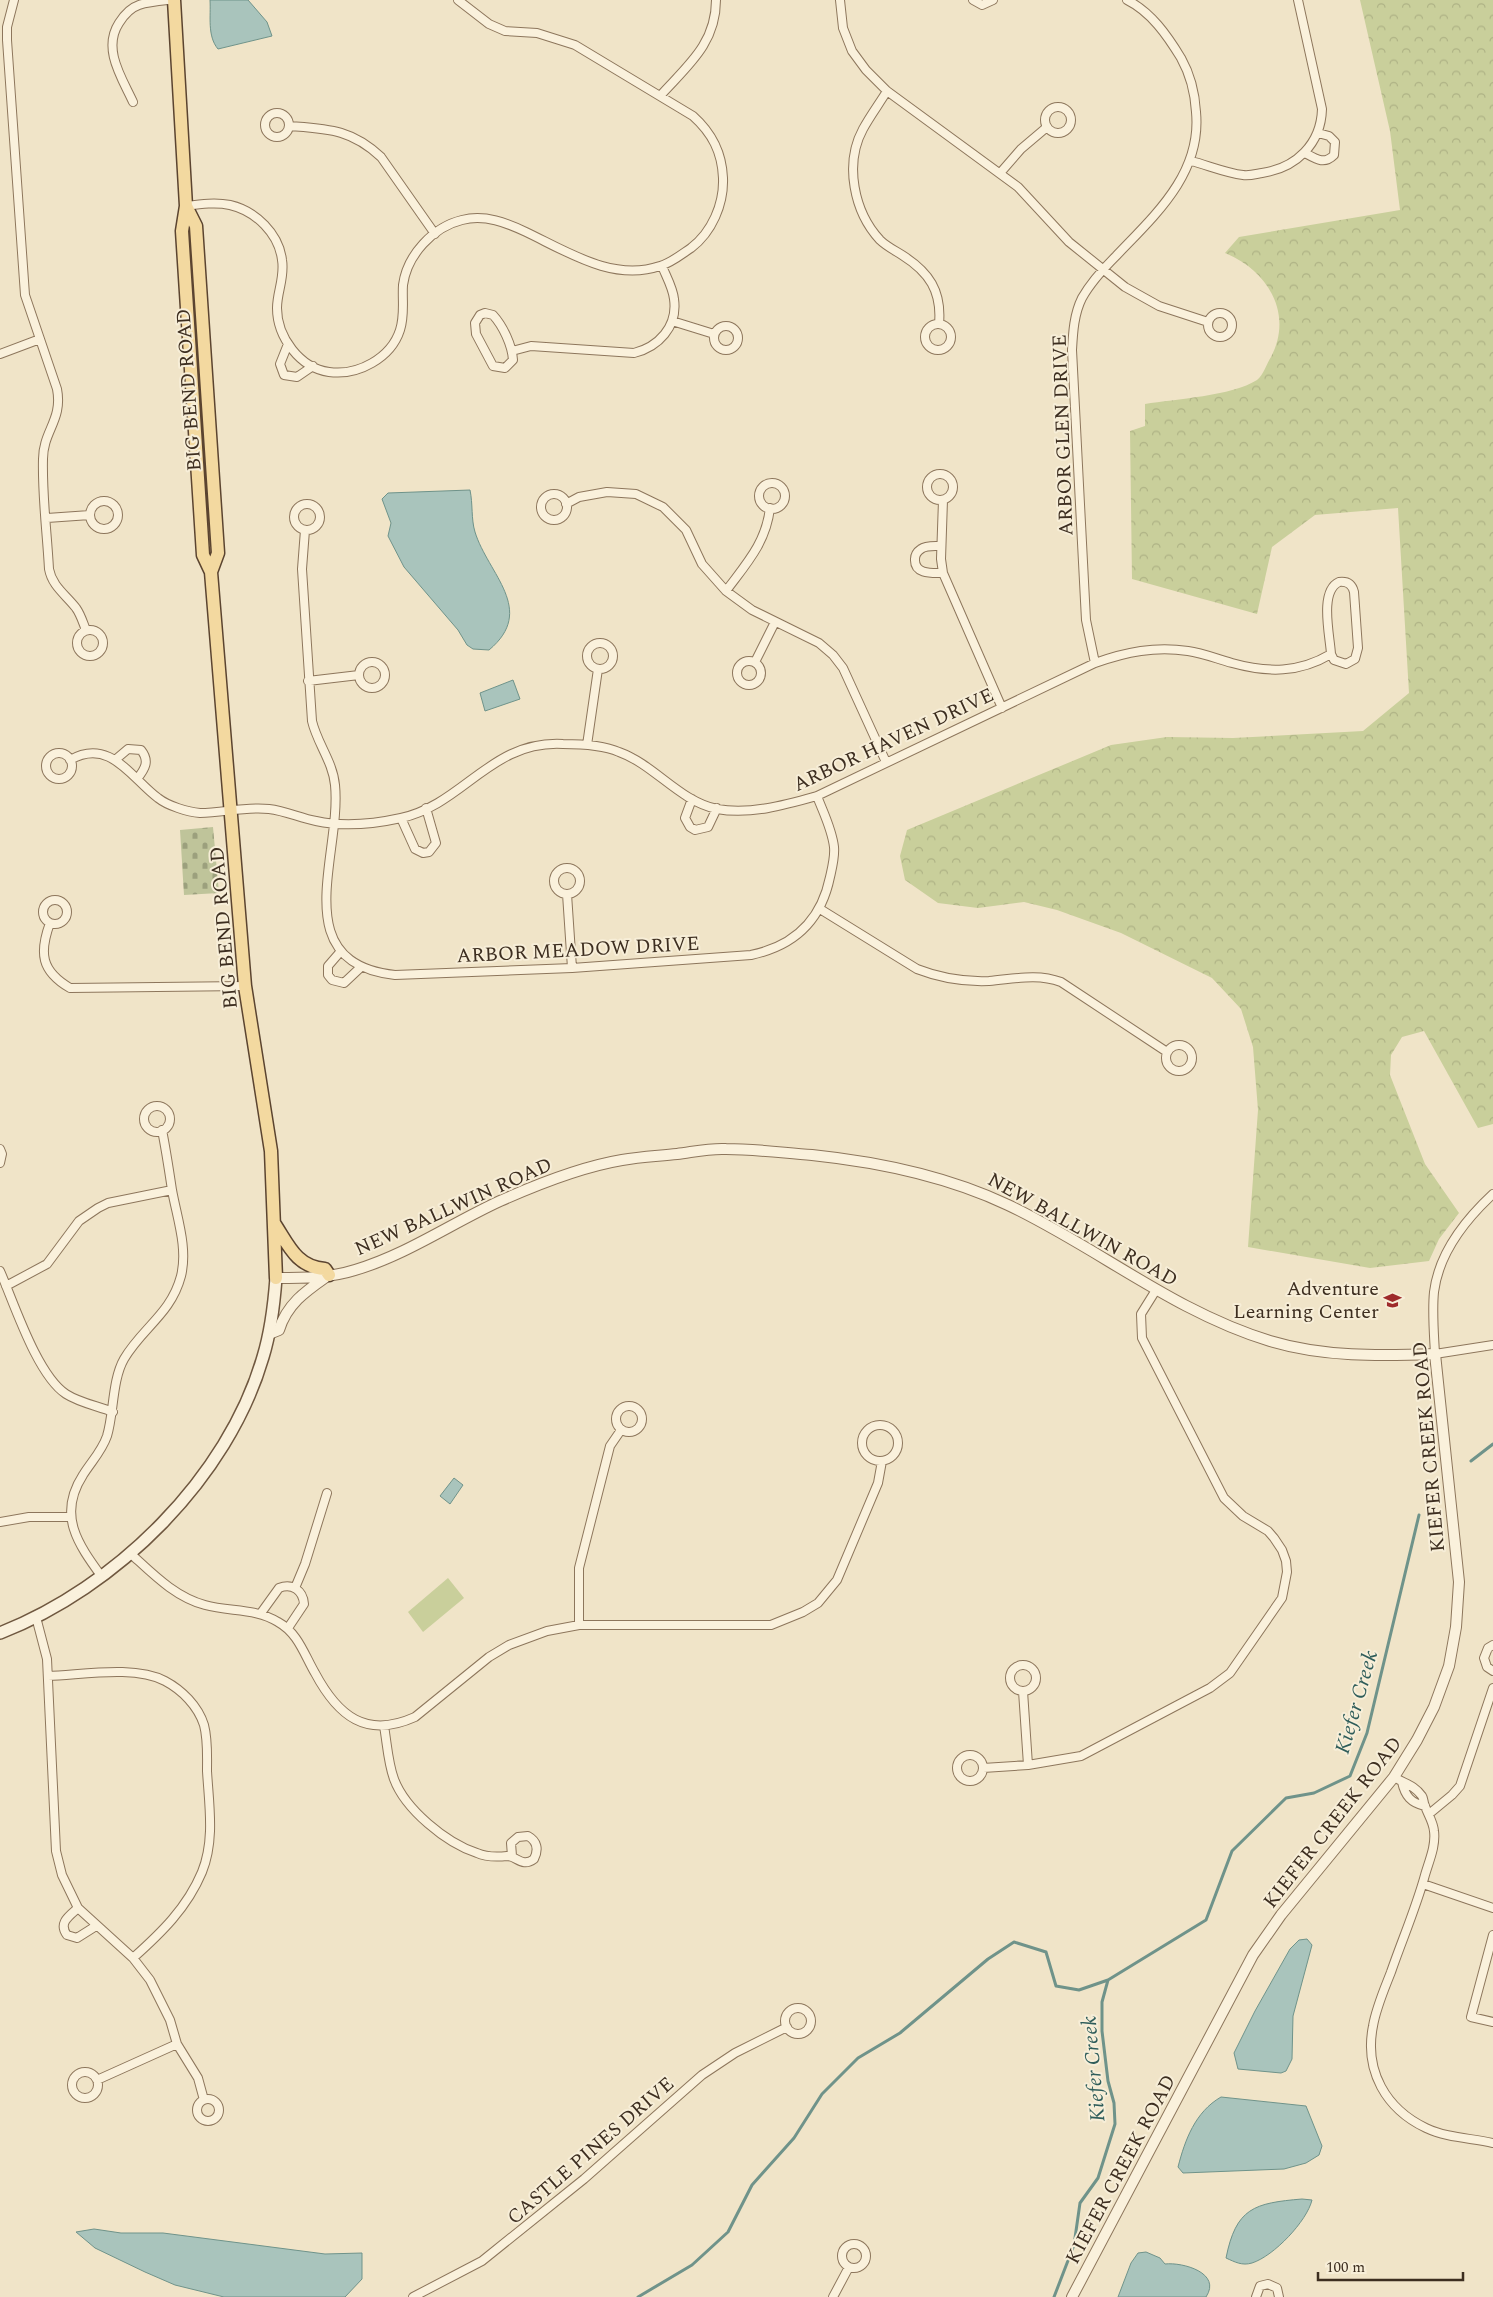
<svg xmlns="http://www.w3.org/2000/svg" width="1493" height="2297" font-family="Spectral,serif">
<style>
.green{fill:#c9cf9b}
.forest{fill:url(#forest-crowns)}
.cemetery{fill:url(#cemetery-stones)}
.water{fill:#a9c4bc;stroke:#6f938a}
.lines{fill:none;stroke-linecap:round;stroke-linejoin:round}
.stream{stroke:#6f938a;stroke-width:3}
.minor-casing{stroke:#8d765c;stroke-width:10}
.tertiary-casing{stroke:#8d765c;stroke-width:12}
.secondary-casing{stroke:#6f573f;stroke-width:14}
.primary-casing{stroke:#5b4430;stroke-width:15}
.minor{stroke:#faf1dc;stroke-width:8}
.tertiary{stroke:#faf1dc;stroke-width:10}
.secondary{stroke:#faf1dc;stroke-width:11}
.primary{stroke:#f3d9a0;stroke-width:12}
.labels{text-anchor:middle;stroke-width:4;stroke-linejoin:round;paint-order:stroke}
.street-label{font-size:20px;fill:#3d2e20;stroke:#f7eed8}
.poi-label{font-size:20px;fill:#3d2e20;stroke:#f7eed8;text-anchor:end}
.water-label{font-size:21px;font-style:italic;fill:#2f5d5a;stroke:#f7eed8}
</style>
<defs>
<pattern id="forest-crowns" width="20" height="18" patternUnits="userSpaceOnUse" patternTransform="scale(1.25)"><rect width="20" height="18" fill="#c9cf9b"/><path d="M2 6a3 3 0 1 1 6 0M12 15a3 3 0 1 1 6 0" fill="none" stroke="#aeb285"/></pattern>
<pattern id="cemetery-stones" width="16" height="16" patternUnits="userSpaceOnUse" patternTransform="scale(1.25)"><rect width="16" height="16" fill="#bfc49a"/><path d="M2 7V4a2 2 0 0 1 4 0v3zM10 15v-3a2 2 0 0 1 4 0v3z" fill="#9ca07d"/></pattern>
</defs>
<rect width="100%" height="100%" fill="#f0e4c8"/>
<!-- green -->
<path class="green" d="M448,1578l16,20 -41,34 -15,-20z"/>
<!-- forest -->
<path class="forest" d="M1360,0h133v1124l-15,4 -54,-97 -22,6 -11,18 -1,20 35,89 34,49 -20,26 -10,22 -59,7 -122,-21 10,-137 -5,-63 -12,-38 -29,-31 -91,-45 -64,-23 -33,-8 -46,6 -40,-5 -33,-23 -5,-24 7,-26 204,-85 56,-8 66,1 130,-7 46,-38 -11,-185 -83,7 -43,32 -15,67 -125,-35 -2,-148 15,-5v-22c30,-5 87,-8 112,-24 6,-4 10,-17 14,-23 23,-44 -4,-87 -46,-104l14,-16 161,-27 -10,-79z"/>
<!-- cemetery -->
<path class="cemetery" d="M213,827l6,66 -35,2 -4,-65z"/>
<!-- water -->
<path class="water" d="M210,0h38l19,22 5,14 -54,13c-11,-13 -7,-33 -8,-49z
M470,490c3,14 1,29 5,42 13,42 62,78 14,118l-16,-1 -6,-4 -9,-15 -54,-63 -16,-31 3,-13 -9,-24 6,-6z
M513,680l7,19 -35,12 -5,-18z
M454,1478l9,7 -13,19 -10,-8z
M1307,1939l5,6 -19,71 -1,43 -6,12 -5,2 -43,-4 -4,-16 21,-42 35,-62 9,-9z
M1221,2097l85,9 16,40 -3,9 -13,8 -22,6 -101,4 -5,-6c7,-27 17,-55 43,-70z
M1302,2199l10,1c-5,21 -38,56 -60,63 -10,3 -17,-1 -26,-5 10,-50 28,-55 76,-59z
M94,2229l27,4h42l162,21 37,-1v26l-17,18h-121l-49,-12 -30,-13 -50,-24 -19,-16z
M1146,2252l14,6 5,6c18,-2 57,9 41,33h-88l13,-34 7,-10z"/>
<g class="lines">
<!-- stream -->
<path class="stream" d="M1471,1461l22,-17
M638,2297l54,-32 36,-33 24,-47 42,-47 28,-44 36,-36 42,-25 88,-74 26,-17 32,10 10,34 23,4 29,-10
M1054,2297l20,-52 6,-42 18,-25 17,-54 -1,-21 -6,-22 -6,-50v-29l6,-22 98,-60 26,-69 54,-53 28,-5 36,-17 17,-43 52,-218"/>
<defs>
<path id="minor" d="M14,0l-7,27v13l18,255 32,94c6,31 -14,42 -14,70 -1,37 4,73 6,110 3,17 17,26 27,39 5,7 7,15 10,22
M840,0l3,28 9,23 14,19 21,21 131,96 51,55 56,45 34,19 49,16
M973,0l9,5 11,-5
M887,91c-8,13 -17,25 -24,38 -19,35 -9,83 17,111 6,6 14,10 22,15 27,17 40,36 37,69
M660,96c27,-30 56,-52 56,-96
M133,102c-11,-24 -31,-53 -14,-79 5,-8 11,-15 20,-18 9,-3 20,-4 30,-5
M1045 120a13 13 0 1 1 26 0a13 13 0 1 1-26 0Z
M265 125a12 12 0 1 1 24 0a12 12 0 1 1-24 0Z
M289,126c39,3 62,3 92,31l54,77
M1305,153c11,6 19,12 29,2l1,-13 -6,-6 -11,-3
M1191,161c16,4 35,12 52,14 6,1 13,-1 19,-2 34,-5 59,-29 60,-64l-24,-109
M1001,172l20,-23 26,-22
M186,206c15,-2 30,-4 44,-1 26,6 49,29 52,55 3,17 -5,32 -5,48 0,29 23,60 52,64 29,4 62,-14 71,-42 5,-15 2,-30 3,-45 4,-30 30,-58 59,-65 23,-6 45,3 64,12 42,20 87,50 134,34 11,-3 22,-12 31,-18 21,-16 33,-44 32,-70 -1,-26 -11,-45 -30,-62l-118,-71 -38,-12 -32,-2 -16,-7 -31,-24
M1208 325a12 12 0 1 1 24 0a12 12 0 1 1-24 0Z
M485,313l8,2c10,11 19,30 20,45l-8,8 -12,-2 -17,-32 -1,-11 5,-8z
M672,321l42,13
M925 337a13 13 0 1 1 26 0a13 13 0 1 1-26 0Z
M714 338a12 12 0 1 1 24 0a12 12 0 1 1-24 0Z
M288,344l-8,20 4,11 13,2 16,-11
M512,351l19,-5 103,7c24,-6 44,-26 40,-54 -1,-11 -8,-23 -12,-33
M0,354l40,-15
M927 487a13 13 0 1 1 26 0a13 13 0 1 1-26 0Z
M759 496a13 13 0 1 1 26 0a13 13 0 1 1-26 0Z
M541 507a13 13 0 1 1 26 0a13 13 0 1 1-26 0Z
M943,500l-2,59 2,14 59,135
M90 515a14 14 0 1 1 28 0a14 14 0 1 1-28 0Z
M294 517a13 13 0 1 1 26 0a13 13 0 1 1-26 0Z
M566,504l13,-7 28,-5 29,2 27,13 23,23 16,34 24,27 26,19 67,33 14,12 10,13 43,94
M47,518l43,-3
M305,530l-3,39 10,152c5,22 21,41 23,64 7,70 -50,178 60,190l177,-7 179,-13c43,-9 70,-34 79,-78 2,-9 5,-20 4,-30 -2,-18 -11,-35 -17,-51
M941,546c-6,0 -15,-1 -20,3 -3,2 -6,6 -6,10 -1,16 18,14 28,14
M1339,582c8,-1 13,2 15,10l4,56 -3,11 -9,5 -12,-4 -3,-6c-1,-18 -12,-63 8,-72z
M726,591c20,-27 40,-48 44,-83
M77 643a13 13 0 1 1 26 0a13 13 0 1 1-26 0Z
M587 656a13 13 0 1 1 26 0a13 13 0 1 1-26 0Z
M737 673a12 12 0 1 1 24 0a12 12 0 1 1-24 0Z
M359 675a13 13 0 1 1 26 0a13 13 0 1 1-26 0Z
M755,662l20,-40
M1095,663l-9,-43 -14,-270c1,-18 2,-36 10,-52 9,-16 21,-29 34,-42 38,-40 86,-82 80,-144 -1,-18 -6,-38 -15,-54 -14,-23 -30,-46 -54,-58
M308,681l51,-6
M587,745l11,-76
M46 766a13 13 0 1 1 26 0a13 13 0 1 1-26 0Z
M70,760c40,-23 61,18 88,38 10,8 30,14 42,15 23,0 46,-7 69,-4 17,2 31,9 47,12 27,6 58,3 85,-3 63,-14 90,-78 162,-74 18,0 40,1 56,8 36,13 60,49 98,57 33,6 68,-4 100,-13l278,-133c31,-11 60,-17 93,-12 15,2 29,8 44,12 36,10 67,10 99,-9
M115,760l13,-11 13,1c9,11 4,19 -4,29
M692,799l-7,19 5,9 5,3 13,-3 9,-19
M401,818l14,31 8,4 6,-1 7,-9 -10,-35
M554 881a13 13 0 1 1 26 0a13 13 0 1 1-26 0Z
M567,894l5,74
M43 912a12 12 0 1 1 24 0a12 12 0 1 1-24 0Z
M820,909l97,60c23,9 47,13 72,12 25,-2 48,-8 72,1l106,70
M50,923c-11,30 -9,48 20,65l175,-2
M341,951l-13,15v9l4,5 12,3 17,-16
M1166 1058a13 13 0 1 1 26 0a13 13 0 1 1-26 0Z
M144 1119a13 13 0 1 1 26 0a13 13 0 1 1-26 0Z
M0,1149l2,5 -2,9
M1493,1194c-28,26 -54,58 -59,98 -2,20 0,42 1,62l58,-9
M0,1271c14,32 37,104 66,123 14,9 32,12 47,18
M6,1286l41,-22 32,-43 19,-13 10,-5 64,-13
M616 1419a13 13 0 1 1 26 0a13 13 0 1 1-26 0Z
M862 1443a18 18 0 1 1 36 0a18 18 0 1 1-36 0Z
M0,1522l29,-5h41
M131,1554c22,20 44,43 74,51 25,7 51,3 73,17 20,11 26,32 37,51 23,43 51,66 100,44l74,-60 20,-12 38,-14 32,-6h192l32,-13 15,-9 19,-23 41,-97 4,-22
M102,1577c-24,-33 -45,-62 -19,-102 8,-13 19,-24 24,-39 7,-23 5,-56 17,-77 18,-31 47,-45 57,-83 7,-28 -4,-58 -9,-86 -3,-20 -6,-40 -10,-60
M295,1588l10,-24 22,-71
M261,1613l18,-25c13,-5 24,2 25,16l-16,24
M36,1617l11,42 9,192 6,24 16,33 55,50 17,22 20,40 7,24 21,34 6,22
M579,1625v-57l31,-122 11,-16
M1493,1645l-5,3 -4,10 3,9 6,4
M1010 1678a13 13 0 1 1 26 0a13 13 0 1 1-26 0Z
M48,1676c34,-1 86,-11 117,5 17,9 33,25 39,44 4,15 3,31 3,46 2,34 8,69 -5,101 -15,36 -41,61 -69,86
M1023,1691l5,74
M384,1726c3,17 4,37 10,53 11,30 52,64 83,74 9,4 20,4 30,3 10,0 15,12 27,3 5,-10 3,-18 -6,-23l-10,1 -7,6 1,13
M957 1768a13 13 0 1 1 26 0a13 13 0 1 1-26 0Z
M983,1768l45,-3 53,-9 129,-68 20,-15 52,-75 5,-26 -1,-11 -4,-11 -8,-12 -6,-7 -25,-15 -19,-18 -82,-160 -1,-24 15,-24
M1394,1777c11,7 20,8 28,19 2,3 1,6 3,10 3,9 8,15 9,25 2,15 -5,30 -9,44 -9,33 -23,65 -34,97 -7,18 -15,36 -18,54 -9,45 13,83 53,102 21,10 45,10 67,15
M1402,1782c3,14 9,21 23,24
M1429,1814l23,-19 8,-9 33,-98
M1423,1884l70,24
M78,1908c-9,8 -20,15 -11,27l10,3 19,-12
M1493,1935l-22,82 22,5
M785 2021a13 13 0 1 1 26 0a13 13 0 1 1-26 0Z
M72 2085a13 13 0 1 1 26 0a13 13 0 1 1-26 0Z
M97,2080l80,-36
M197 2110a11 11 0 1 1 22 0a11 11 0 1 1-22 0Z
M842 2256a12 12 0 1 1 24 0a12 12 0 1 1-24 0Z
M413,2297l69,-36 102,-82 118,-104 33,-22 52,-26
M833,2297l16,-30
M1256,2297l4,-11 8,-2 9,4 2,9"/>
<path id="tertiary" d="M276,1278c27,0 54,0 79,-8 51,-15 97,-47 145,-69 38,-17 80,-34 122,-41 18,-3 37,-4 55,-6 16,-2 33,-6 49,-5 29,0 58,4 86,6 67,7 135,21 196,50 89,42 166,107 262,136 53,16 109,15 165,13l24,228 -3,45 -7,39 -15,41 -17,33 -23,37 -113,138 -28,40 -181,342
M269,1334l10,-4c8,-26 27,-39 47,-53"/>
<path id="secondary" d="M0,1633c116,-45 228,-155 263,-276 8,-26 11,-52 13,-79"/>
<path id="primary" d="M174,0l12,206 -4,25 21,324 8,17 34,414 26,165 5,127
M186,206l10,20 22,327 -7,19
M274,1223c14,21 22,44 51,46l4,6"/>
</defs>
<!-- minor casing -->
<use href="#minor" class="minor-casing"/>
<!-- tertiary casing -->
<use href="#tertiary" class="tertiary-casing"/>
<!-- secondary casing -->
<use href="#secondary" class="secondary-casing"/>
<!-- primary casing -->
<use href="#primary" class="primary-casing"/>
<!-- minor -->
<use href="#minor" class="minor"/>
<!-- tertiary -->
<use href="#tertiary" class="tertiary"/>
<!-- secondary -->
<use href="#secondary" class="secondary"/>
<!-- primary -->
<use href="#primary" class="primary"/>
</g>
<!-- icons -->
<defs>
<symbol id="school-bare" viewBox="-9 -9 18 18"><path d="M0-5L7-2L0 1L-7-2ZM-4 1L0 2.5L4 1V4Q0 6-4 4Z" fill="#9e2a2b" stroke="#f7eed8" stroke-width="2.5" paint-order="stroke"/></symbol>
</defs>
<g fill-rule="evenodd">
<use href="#school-bare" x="1380" y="1288" width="25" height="25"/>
</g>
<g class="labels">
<!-- street labels -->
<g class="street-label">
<text transform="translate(188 390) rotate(-94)" y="7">BIG BEND ROAD</text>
<text transform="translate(1062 435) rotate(-92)" y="7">ARBOR GLEN DRIVE</text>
<text transform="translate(893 739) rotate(-25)" y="7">ARBOR HAVEN DRIVE</text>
<text transform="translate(223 928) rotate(-95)" y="7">BIG BEND ROAD</text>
<text transform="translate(578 949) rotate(-3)" y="7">ARBOR MEADOW DRIVE</text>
<text transform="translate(453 1206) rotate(-24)" y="7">NEW BALLWIN ROAD</text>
<text transform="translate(1083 1229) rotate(29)" y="7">NEW BALLWIN ROAD</text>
<text transform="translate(1428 1447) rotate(-95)" y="7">KIEFER CREEK ROAD</text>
<text transform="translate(1332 1822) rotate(-52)" y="7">KIEFER CREEK ROAD</text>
<text transform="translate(590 2150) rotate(-41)" y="7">CASTLE PINES DRIVE</text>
<text transform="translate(1120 2169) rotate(-62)" y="7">KIEFER CREEK ROAD</text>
</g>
<!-- poi labels -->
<g class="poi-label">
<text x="1379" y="1295">Adventure<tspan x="1379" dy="23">Learning Center</tspan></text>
</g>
<!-- water labels -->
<g class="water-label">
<text transform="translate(1356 1702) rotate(-74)" y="7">Kiefer Creek</text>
<text transform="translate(1093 2069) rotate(-95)" y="7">Kiefer Creek</text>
</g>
</g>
<!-- scale -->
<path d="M1318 2272v8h145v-8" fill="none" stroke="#3d2e20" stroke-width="2.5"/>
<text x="1326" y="2272" font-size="15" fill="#3d2e20" stroke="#f7eed8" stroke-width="4" paint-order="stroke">100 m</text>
</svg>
